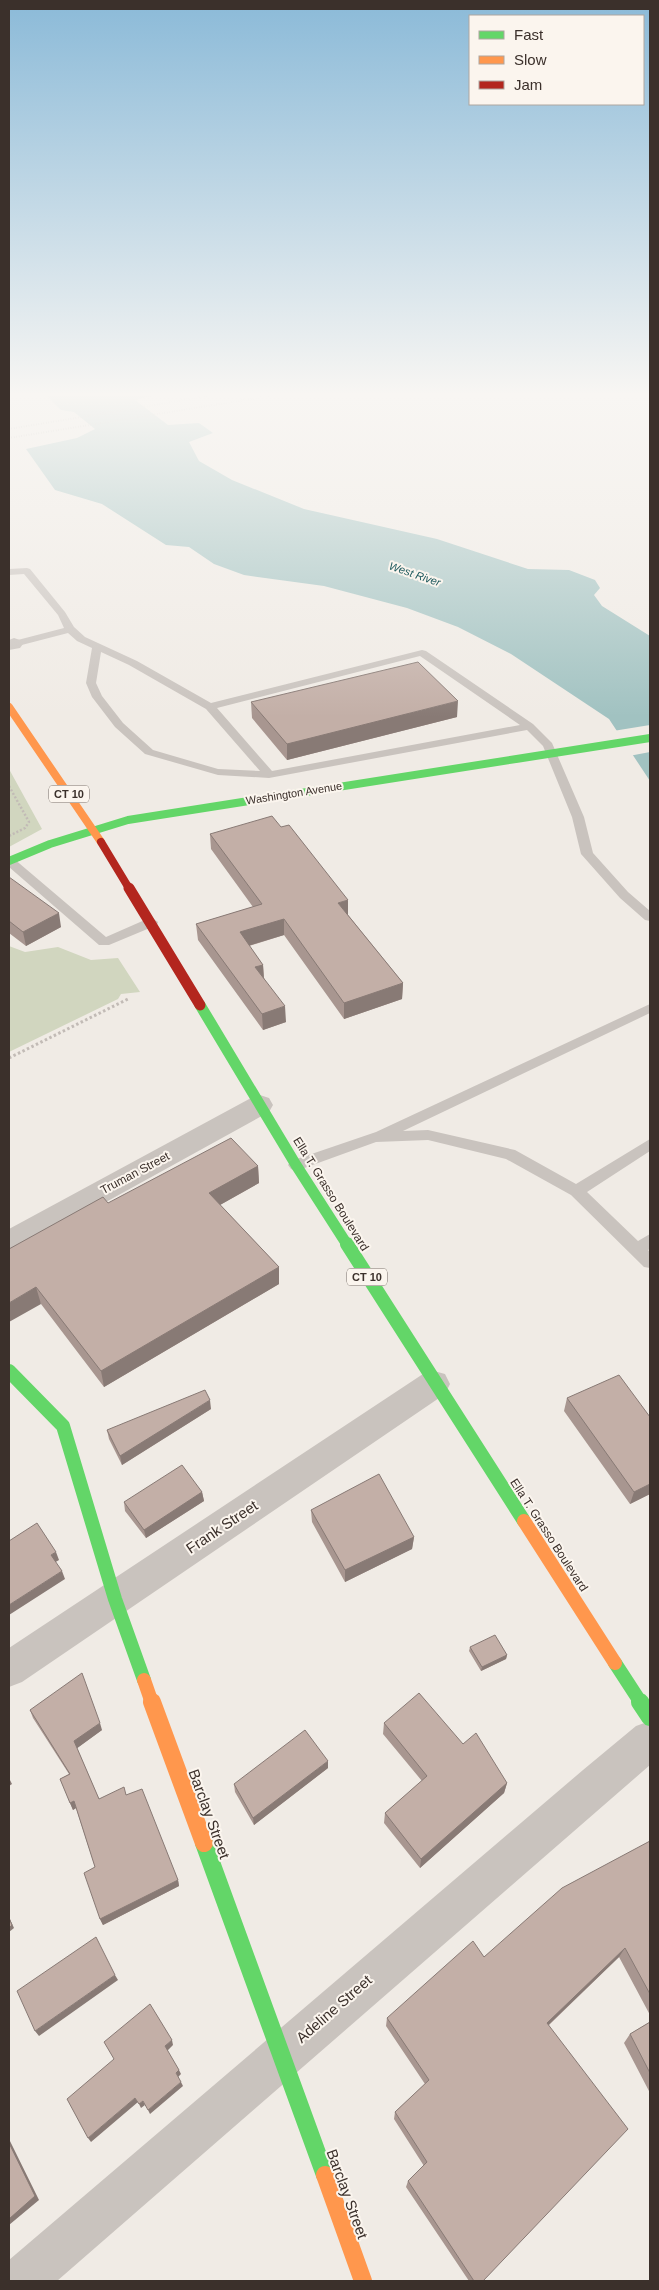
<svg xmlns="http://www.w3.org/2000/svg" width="659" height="2290" font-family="Arial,sans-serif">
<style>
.green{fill:#d1d6bf}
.water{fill:#a1c2c1}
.pier{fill:#f0ebe5}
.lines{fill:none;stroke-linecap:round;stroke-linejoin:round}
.path-far1{stroke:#c2bbb6;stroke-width:2.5;stroke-dasharray:2 2;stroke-linecap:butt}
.path{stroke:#c2bbb6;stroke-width:3;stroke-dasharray:2.5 2.5;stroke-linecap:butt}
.lane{fill:#c9c3be;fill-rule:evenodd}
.street{fill:#c9c3be;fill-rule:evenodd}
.fast-far3{stroke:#63d668;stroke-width:8}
.fast-far2{stroke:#63d668;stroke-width:11}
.fast-far1{stroke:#63d668;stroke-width:14}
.fast{stroke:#63d668;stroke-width:18}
.slow-far2{stroke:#ff974d;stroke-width:8}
.slow-far1{stroke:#ff974d;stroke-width:14}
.slow{stroke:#ff974d;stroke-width:18}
.jam-far1{stroke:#b3261e;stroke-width:8}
.jam{stroke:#b3261e;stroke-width:11}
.rail{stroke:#b1aca8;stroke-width:2;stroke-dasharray:0.5 2;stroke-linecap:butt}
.wall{fill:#a89690}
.shaded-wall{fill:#887a75}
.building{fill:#c3afa7;stroke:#887a75}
.labels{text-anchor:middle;stroke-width:4;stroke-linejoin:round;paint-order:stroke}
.far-water-label{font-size:11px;font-style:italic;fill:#1f5a5e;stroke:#fbf5ee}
.far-street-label{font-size:11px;fill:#3b302b;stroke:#fbf5ee}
.shield{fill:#fbf5ee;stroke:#756b66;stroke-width:1}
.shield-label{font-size:11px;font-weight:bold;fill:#3b302b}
.street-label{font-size:12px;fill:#3b302b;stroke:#fbf5ee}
.near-street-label{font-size:15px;fill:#3b302b;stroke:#fbf5ee}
</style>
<rect width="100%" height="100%" fill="#f0ebe5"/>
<!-- green -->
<path class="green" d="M9,769l33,60 -33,18z
M9,946l16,6 33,-5 33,13 27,-2 22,34 -19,2 -3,5 -109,53z"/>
<!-- water -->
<path class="water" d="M47,396h104l-16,4 33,25 31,-2 14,10 -24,9 10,19 33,19 72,29 133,30 91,30 41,1 26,10 5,8 -6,7 8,11 48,30v145l-41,-62 -98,-65 -53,-27 -51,-19 -83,-22 -80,-11 -30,-11 -25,-17 -23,-2 -64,-41 -47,-14 -29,-41 51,-11 18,-9 -21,-17 -13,-2z"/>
<!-- pier -->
<path class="pier" d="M650,725v27l-21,4 -16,-25z"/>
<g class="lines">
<!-- path-far1 -->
<path class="path-far1" d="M9,786l20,36 -4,6 -16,8"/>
<!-- path -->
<path class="path" d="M9,1058l119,-59"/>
<!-- lane -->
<path class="lane" d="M27,568l3,1 35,43 9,15 11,10 52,24 74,42 211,-53 4,1 107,73 19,19 32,74 9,36 35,39 22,19v10l-5,-1 -25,-22 -39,-44 -9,-37 -29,-71 -16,-16 -258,48 -51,-3 -73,-21 -30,-27 -23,-30 -6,-14 6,-35 -15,-7 -9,-8 -54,14 -4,-1v-4l54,-14 -6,-13 -34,-41 -15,1v-6zM101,652l28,13 77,44 54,62 -42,-2 -65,-19 -30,-27 -21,-27 -6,-13zM420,656l100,69 -248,46 -55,-63z
M9,857l4,1 93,79 41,-18 5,-1 6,4 -1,3 -48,20h-10l-90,-78z
M650,1004v9l-247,118 25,-1 87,20 61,34 74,-45v12l-63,41 51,49 12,-7v15l-2,1 2,2v16l-6,-1 -73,-72 -65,-36 -78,-19 -52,2 -80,29 -5,-2 -3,-4 3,-4 85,-29z"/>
<!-- street -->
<path class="street" d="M14,638l6,2 3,4 -3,4 -11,2v-10z
M260,1095l9,3 4,7 -4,7 -250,138 -10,3v-24l242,-131z
M434,1371l11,3 5,10 -5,10 -423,288 -13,5v-39l414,-274z
M650,1721v44l-593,516h-48v-21l574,-490 53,-44z"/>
<!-- fast-far3 -->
<path class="fast-far3" d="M9,861l41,-17 78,-24 522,-82"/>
<!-- fast-far2 -->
<path class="fast-far2" d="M200,1005l96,160 52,81"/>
<!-- fast-far1 -->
<path class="fast-far1" d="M347,1244l177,277
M9,1371l54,55 52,173 29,81
M615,1663l26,40"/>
<!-- fast -->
<path class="fast" d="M640,1702l10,15
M204,1843l121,332"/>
<!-- slow-far2 -->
<path class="slow-far2" d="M9,707l92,135"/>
<!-- slow-far1 -->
<path class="slow-far1" d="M524,1521l91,142
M144,1680l8,23"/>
<!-- slow -->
<path class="slow" d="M152,1702l52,141
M325,2175l38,106"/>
<!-- jam-far1 -->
<path class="jam-far1" d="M101,842l29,48"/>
<!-- jam -->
<path class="jam" d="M129,888l71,117"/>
<!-- rail -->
<path class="rail" d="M9,429l200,-33
M9,438l260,-42"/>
</g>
<!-- wall -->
<path class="wall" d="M251,702l206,15 -170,43 -35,-42z
M210,834l138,81 55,68 -1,16 -58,20 -60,-84 -35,11 14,19 1,13 22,44 -23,8 -65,-90 -2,-16 57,-17 -42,-58z
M9,877l52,50 -35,19 -17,-13z
M258,1166l1,17 -39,22 59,62v17l-175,103 -63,-83 -32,-55 99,-46z
M567,1398l83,19v77l-20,10 -66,-93z
M211,1409l-89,56 -13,-26 -2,-9z
M202,1492l2,9 -58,37 -21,-27 -1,-9z
M311,1510l103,27 -2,12 -67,33 -33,-60z
M470,1647l37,8 -1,4 -25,12 -12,-20z
M30,1710l72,20 -25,18 22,51 27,-4 52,85 1,6 -76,39 -3,-6 -5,-52 -19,-59 -3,2 -13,-31 9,-5 -36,-56z
M384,1723l79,21 44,39 -3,10 -84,75 -36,-45 1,-10 37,-32 -39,-47z
M328,1768l-74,57 -19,-33 -1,-8z
M650,1841v174l-31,-58 -70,68 -66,256h-14l-63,-94 2,-6 16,-15 -30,-47 1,-7 30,-28 -39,-58 1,-8 97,-61z
M650,2022v71l-26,-50 6,-9z"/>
<!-- shaded-wall -->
<path class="shaded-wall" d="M458,701l-1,16 -170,43v-16z
M348,900v16l-10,-13z
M59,913l2,14 -35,19 -3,-14z
M284,919v16l-43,13 -1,-16z
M263,965l1,16 -9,-14z
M403,983l-1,16 -58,20v-16z
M285,1006l1,16 -23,8 -1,-16z
M258,1166l1,17 -48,27 -2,-17z
M279,1267v17l-175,103 -3,-16z
M36,1287l5,17 -32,18v-19z
M210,1400l1,9 -89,56 -2,-9z
M650,1484v10l-20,10 4,-12z
M202,1492l2,9 -58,37 -2,-8z
M414,1537l-2,12 -67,33v-12z
M56,1552l3,8 -5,3 -3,-8z
M62,1571l3,8 -56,36v-10z
M507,1655l-1,4 -25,12 1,-4z
M100,1723l2,7 -26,19 -2,-8z
M328,1761v7l-74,57 -1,-7z
M9,1778l3,6 -3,2z
M507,1783l-3,10 -84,75 1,-9z
M74,1801l2,7 -3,2 -3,-7z
M178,1880l1,6 -76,39 -3,-6z
M9,1917l5,11 -5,4z
M625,1948l-6,9 -77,74 5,-8z
M115,1975l3,5 -79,56 -4,-5z
M172,2040l1,5 -6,6 -2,-5z
M179,2070l2,4 -3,3 -2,-4z
M181,2082l2,4 -33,28 -2,-4z
M135,2098l3,4 -47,40 -3,-4z
M143,2101l2,4 -4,3 -2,-4z
M9,2139l30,61 -30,25z"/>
<!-- building -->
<path class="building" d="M418,662l40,39 -171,43 -36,-42z
M272,816l9,11 8,-2 59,75 -10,3 65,80 -59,20 -60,-84 -44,13 23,33 -8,2 30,39 -23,8 -66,-90 66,-20 -52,-70z
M9,877l50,36 -36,19 -14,-11z
M231,1138l27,28 -49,27 70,74 -178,104 -65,-84 -27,16v-54l94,-52 5,6z
M619,1375l31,42v67l-16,8 -67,-94z
M205,1390l5,10 -90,56 -13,-26z
M182,1465l20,27 -58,38 -20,-28z
M379,1474l35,63 -69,33 -34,-60z
M37,1523l19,29 -5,3 11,16 -53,34v-64z
M495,1635l12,20 -25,12 -12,-20z
M82,1673l18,50 -26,18 25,58 25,-12 2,8 16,-6 36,91 -78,39 -16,-46 11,-6 -21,-66 -4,2 -10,-24 10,-5 -40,-64z
M419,1693l44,51 13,-11 31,50 -86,76 -36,-46 42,-37 -43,-53z
M305,1730l23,31 -75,57 -19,-34z
M650,1841v153l-25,-46 -78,75 81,106 -145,152h-9l-66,-100 19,-19 -32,-50 34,-32 -42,-62 86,-77 11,16 78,-69z
M9,1918l3,7 -3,3z
M96,1937l19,38 -80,56 -18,-40z
M150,2004l22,36 -7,6 14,24 -3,3 5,9 -33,28 -5,-9 -4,3 -4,-6 -47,40 -21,-39 47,-40 -10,-17z
M650,2022v51l-20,-39z
M9,2143l26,53 -26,23z"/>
<!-- sky -->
<linearGradient id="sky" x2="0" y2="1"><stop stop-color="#8bbad8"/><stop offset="0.55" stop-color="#f8f6f3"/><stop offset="1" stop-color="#f8f6f3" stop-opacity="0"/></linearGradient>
<rect width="659" height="717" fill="url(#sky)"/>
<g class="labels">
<!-- far-water labels -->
<g class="far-water-label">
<text transform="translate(415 574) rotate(19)" y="4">West River</text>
</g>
<!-- far-street labels -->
<g class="far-street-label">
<text transform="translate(294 793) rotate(-9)" y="4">Washington Avenue</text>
</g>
<!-- shield labels -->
<g class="shield">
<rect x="49" y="785.5" width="40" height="17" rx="4"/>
<rect x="347" y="1268.5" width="40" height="17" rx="4"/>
</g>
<g class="shield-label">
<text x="69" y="798">CT 10</text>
<text x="367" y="1281">CT 10</text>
</g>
<!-- street labels -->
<g class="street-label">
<text transform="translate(135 1173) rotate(-28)" y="4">Truman Street</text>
<text transform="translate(331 1194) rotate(58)" y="4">Ella T. Grasso Boulevard</text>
<text transform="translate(549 1535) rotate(57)" y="4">Ella T. Grasso Boulevard</text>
</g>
<!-- near-street labels -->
<g class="near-street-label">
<text transform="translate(222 1527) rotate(-34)" y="5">Frank Street</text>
<text transform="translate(209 1814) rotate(70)" y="5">Barclay Street</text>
<text transform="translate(334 2009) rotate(-41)" y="5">Adeline Street</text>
<text transform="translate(347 2194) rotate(70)" y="5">Barclay Street</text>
</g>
</g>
<!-- border -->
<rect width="659" height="2290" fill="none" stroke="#3b302b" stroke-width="20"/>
<!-- legend -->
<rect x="469" y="15" width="175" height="90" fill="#fbf5ee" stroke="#aea6a0"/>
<rect x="479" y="31" width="25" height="8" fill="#63d668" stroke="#aea6a0"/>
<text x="514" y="40" font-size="15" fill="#3b302b">Fast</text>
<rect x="479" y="56" width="25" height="8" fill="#ff974d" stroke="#aea6a0"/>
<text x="514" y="65" font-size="15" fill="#3b302b">Slow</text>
<rect x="479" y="81" width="25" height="8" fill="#b3261e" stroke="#aea6a0"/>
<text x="514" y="90" font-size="15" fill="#3b302b">Jam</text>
</svg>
